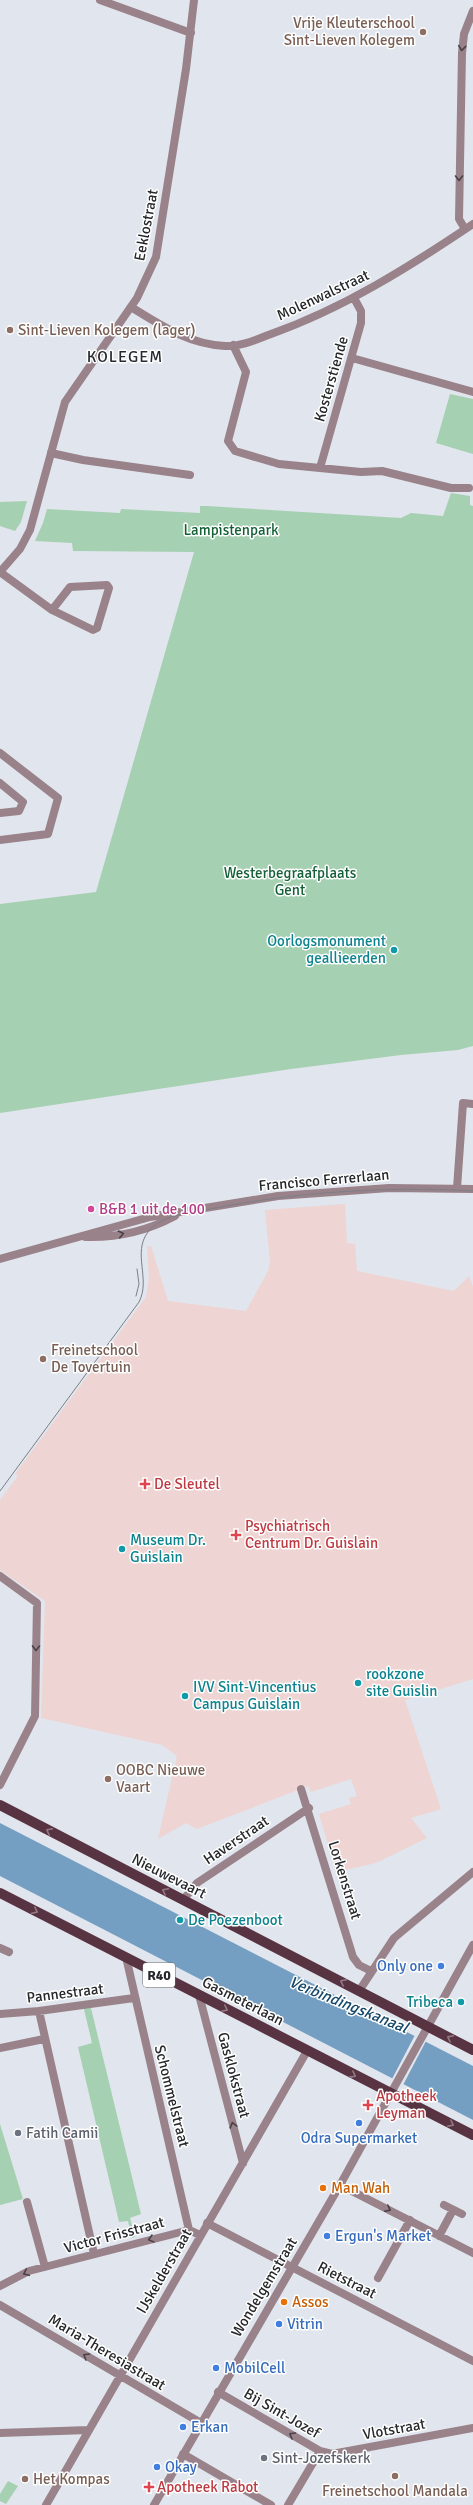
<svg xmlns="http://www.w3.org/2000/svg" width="473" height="2505" font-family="Signika,sans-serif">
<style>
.medical{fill:#eed4d2}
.green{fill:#a6d0b2}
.water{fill:#759fc2}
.pier{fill:#e1e5ed}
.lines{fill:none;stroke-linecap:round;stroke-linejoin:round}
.minor{stroke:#99828a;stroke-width:8}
.tertiary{stroke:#99828a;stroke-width:8}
.primary{stroke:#583342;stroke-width:10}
.tram{stroke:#7d7f85;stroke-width:1}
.oneway{stroke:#484247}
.oneway2{stroke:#927a84}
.education-dot{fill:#8d6e63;stroke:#fff;stroke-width:1.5}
.culture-dot{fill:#0f9aa8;stroke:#fff;stroke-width:1.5}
.hotel-dot{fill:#d1479c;stroke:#fff;stroke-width:1.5}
.health-dot{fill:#e0444e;stroke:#fff;stroke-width:1.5}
.shop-dot{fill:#3f7fe0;stroke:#fff;stroke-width:1.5}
.worship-dot{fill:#6b7280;stroke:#fff;stroke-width:1.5}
.food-dot{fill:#e8710a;stroke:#fff;stroke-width:1.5}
.labels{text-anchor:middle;stroke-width:3;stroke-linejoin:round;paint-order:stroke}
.shield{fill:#fff;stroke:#66686a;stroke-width:1}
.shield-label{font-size:14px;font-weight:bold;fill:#25272a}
.education-label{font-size:15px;fill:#785e54;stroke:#fff;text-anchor:start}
.street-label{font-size:15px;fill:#25272a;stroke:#fff}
.park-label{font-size:15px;fill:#135f36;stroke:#fff}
.culture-label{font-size:15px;fill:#0d838f;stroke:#fff;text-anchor:start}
.hotel-label{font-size:15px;fill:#b23c85;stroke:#fff;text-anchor:start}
.health-label{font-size:15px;fill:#be3a42;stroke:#fff;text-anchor:start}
.shop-label{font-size:15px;fill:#366cbe;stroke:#fff;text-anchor:start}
.worship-label{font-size:15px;fill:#5b616d;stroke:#fff;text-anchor:start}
.food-label{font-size:15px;fill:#c56008;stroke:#fff;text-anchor:start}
.neighbourhood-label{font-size:16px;letter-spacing:1px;fill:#262a30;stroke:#fff}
.water-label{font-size:16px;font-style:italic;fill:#16486b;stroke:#fff}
</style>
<rect width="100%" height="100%" fill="#e1e5ed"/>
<!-- medical -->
<path class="medical" d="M345,1204l2,39 8,1 2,27 97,20 15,-15 4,11v392l-68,21 36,109 -30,9 16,20 -51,25 -40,9 -17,-58 32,-10 -2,-6 8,-2 -6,-17 -40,13 -3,-6 -111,43 -11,-6 -28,16 19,-83 -15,-11 -121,-27 4,-117 -45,-31v-70l18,-24 -3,-2 131,-177 3,-19 -2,-31 4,-1 17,55 78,10 22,-40 2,-9 -5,-52z"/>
<!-- green -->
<path class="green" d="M450,394l23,5v55l-37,-11z
M451,493l19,3v9l3,1v540l-15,4 -57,5 -110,14 -291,44v-209l96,-12 98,-340 -121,-1 -1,-8 -37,-2 8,-18 4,-14 73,4 1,-4 79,4v-7h7l194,12 10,-5 32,3z
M27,501l-6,21 -6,9 -15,-5v-24z
M90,2004l51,210 -11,4 5,19 -3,1 -4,-17 -9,1 -41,-175 14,-4 -9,-38z
M0,2124l23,75 -23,6z
M8,2481l10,5 -12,18 -6,-3v-7z"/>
<!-- water -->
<path class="water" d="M0,1823l473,243v54l-473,-244z"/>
<!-- pier -->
<path class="pier" d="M415,2035l11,6 -23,44 -4,-1 -7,-5z"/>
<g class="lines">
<!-- minor -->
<path class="minor" d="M100,0l91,33
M465,229l-6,-10 3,-166 2,-19 9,-23
M131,307c31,19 57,37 94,39 16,1 32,-7 46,-12 73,-26 138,-67 202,-110
M233,345l13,27 -18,69 7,10 44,13 82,8 21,-1 69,17h18
M352,358l121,34
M51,453l32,7 107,15
M320,468l41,-145v-12l-7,-13
M0,572l52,38 18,-23 37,-2 2,3 -12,40 -4,2 -41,-20
M0,753l58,45 -10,36 -48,6
M0,783l23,19 -4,9 -19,2
M457,1188l6,-85 10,1
M0,1576l37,27 -2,113 -35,69
M301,1789l52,168 6,8 12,6
M183,1900l14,-17 112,-75
M0,1948l9,4
M126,1957l63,273 11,5
M359,1991l35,-53 79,-66
M199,1995l44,168
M39,2011l55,243
M0,2014l39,-3 95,-13
M0,2048l44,-9
M340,2185l133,68
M27,2202l18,65
M444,2205l18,9
M207,2223l266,138
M439,2236l14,-26
M378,2278l32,-58
M0,2286l29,-15 160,-41
M0,2305l201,118
M218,2392l102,59 -32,54
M0,2433l89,-3
M320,2451l12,3 141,-26
M183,2454l88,51
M46,2505l261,-454"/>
<!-- tertiary -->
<path class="tertiary" d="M0,572l20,-23 10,-19 35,-128 72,-104 19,-41 30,-188 8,-69
M85,1237c31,1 62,-6 90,-21
M0,1259l150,-42 128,-21 111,-8 84,1
M154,2505l186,-320 133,-240"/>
<!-- primary -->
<path class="primary" d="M0,1805l473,245
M0,1893l473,242"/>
<!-- tram -->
<path class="tram" d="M136,1296l3,-12 -2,-15
M0,1491l139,-189c12,-23 -7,-49 9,-70 13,-17 42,-19 62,-23 86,-17 175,-23 263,-18"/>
</g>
<!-- one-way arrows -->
<defs><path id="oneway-chevron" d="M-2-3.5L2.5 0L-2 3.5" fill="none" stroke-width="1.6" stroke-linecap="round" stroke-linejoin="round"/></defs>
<g class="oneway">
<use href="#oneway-chevron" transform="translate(462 48) rotate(96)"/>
<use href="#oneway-chevron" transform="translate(459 178) rotate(90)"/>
<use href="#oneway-chevron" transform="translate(121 1234) rotate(-12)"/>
<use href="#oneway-chevron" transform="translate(36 1648) rotate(91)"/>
<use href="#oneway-chevron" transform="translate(233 2125) rotate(-105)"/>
<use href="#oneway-chevron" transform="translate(388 2209) rotate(27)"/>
<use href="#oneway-chevron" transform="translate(151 2239) rotate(165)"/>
<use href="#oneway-chevron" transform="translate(26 2273) rotate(155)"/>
<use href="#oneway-chevron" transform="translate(86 2356) rotate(-149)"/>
<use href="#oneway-chevron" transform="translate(292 2435) rotate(-150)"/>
</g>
<g class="oneway2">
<use href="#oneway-chevron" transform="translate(49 1831) rotate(-153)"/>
<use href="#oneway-chevron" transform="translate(165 1891) rotate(-153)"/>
<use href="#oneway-chevron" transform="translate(35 1911) rotate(27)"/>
<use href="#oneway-chevron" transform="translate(343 1982) rotate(-153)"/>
<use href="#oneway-chevron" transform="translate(225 2009) rotate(27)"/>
<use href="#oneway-chevron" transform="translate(450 2038) rotate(-153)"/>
<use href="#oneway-chevron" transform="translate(353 2075) rotate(28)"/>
<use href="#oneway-chevron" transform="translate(451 2124) rotate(27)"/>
</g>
<!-- markers -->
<g class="education-dot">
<circle cx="423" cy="32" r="4"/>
<circle cx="10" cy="330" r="4"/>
<circle cx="43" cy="1359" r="4"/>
<circle cx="108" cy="1779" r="4"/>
<circle cx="395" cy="2476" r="4"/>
<circle cx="25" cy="2479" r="4"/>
</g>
<g class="culture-dot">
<circle cx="394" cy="950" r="4"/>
<circle cx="122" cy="1549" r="4"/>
<circle cx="358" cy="1683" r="4"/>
<circle cx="185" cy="1696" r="4"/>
<circle cx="180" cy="1920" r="4"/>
<circle cx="461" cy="2002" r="4"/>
</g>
<circle class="hotel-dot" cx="91" cy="1209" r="4"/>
<g class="health-dot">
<path d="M143 1478h4v4h4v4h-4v4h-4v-4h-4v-4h4z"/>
<path d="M234 1529h4v4h4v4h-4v4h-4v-4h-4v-4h4z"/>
<path d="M366 2099h4v4h4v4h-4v4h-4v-4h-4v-4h4z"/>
<path d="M147 2481h4v4h4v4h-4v4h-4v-4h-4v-4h4z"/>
</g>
<g class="shop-dot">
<circle cx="441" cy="1966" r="4"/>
<circle cx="359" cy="2123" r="4"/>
<circle cx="327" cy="2236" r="4"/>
<circle cx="279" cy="2324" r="4"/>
<circle cx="216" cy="2368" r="4"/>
<circle cx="183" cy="2427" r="4"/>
<circle cx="157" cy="2467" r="4"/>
</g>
<g class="worship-dot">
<circle cx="18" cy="2133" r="4"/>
<circle cx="264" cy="2458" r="4"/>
</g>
<g class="food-dot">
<circle cx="323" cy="2188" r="4"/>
<circle cx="284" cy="2302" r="4"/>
</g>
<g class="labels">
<!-- shield labels -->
<rect class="shield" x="143" y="1963" width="32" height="24" rx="3"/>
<g class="shield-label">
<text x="159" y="1980">R40</text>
</g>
<!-- education labels -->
<g class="education-label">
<text x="415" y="28" text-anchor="end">Vrije Kleuterschool<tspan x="415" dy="17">Sint-Lieven Kolegem</tspan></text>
<text x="18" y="335">Sint-Lieven Kolegem (lager)</text>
<text x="51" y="1355">Freinetschool<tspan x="51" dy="17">De Tovertuin</tspan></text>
<text x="116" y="1775">OOBC Nieuwe<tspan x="116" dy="17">Vaart</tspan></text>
<text x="33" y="2484">Het Kompas</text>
<text x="395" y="2496" text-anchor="middle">Freinetschool Mandala</text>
</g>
<!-- street labels -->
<g class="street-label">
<text transform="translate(146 225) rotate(-79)" y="5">Eeklostraat</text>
<text transform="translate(323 295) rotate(-25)" y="5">Molenwalstraat</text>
<text transform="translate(331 379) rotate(-74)" y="5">Kosterstiende</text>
<text transform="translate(324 1180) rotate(-5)" y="5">Francisco Ferrerlaan</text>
<text transform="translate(236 1840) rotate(-34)" y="5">Haverstraat</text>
<text transform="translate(169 1876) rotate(27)" y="5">Nieuwevaart</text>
<text transform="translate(345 1880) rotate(73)" y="5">Lorkenstraat</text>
<text transform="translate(65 1993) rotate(-7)" y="5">Pannestraat</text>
<text transform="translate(243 2001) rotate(27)" y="5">Gasmeterlaan</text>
<text transform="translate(234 2075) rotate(75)" y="5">Gasklokstraat</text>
<text transform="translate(172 2096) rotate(76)" y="5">Schommelstraat</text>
<text transform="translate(114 2235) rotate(-15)" y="5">Victor Frisstraat</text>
<text transform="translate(164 2271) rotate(-60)" y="5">IJskelderstraat</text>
<text transform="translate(347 2280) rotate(27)" y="5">Rietstraat</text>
<text transform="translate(264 2287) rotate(-59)" y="5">Wondelgemstraat</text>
<text transform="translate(107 2352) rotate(31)" y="5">Maria-Theresiastraat</text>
<text transform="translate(282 2413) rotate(30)" y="5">Bij Sint-Jozef</text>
<text transform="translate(394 2429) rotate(-10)" y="5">Vlotstraat</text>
</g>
<!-- park labels -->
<g class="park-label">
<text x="231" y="535">Lampistenpark</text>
<text x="290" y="878">Westerbegraafplaats<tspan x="290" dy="17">Gent</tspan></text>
</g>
<!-- culture labels -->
<g class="culture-label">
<text x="386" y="946" text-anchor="end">Oorlogsmonument<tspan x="386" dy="17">geallieerden</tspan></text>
<text x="130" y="1545">Museum Dr.<tspan x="130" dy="17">Guislain</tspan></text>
<text x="366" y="1679">rookzone<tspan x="366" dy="17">site Guislin</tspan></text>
<text x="193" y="1692">IVV Sint-Vincentius<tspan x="193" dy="17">Campus Guislain</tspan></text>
<text x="188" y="1925">De Poezenboot</text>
<text x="453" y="2007" text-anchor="end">Tribeca</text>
</g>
<!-- hotel labels -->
<g class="hotel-label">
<text x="99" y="1214">B&amp;B 1 uit de 100</text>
</g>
<!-- health labels -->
<g class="health-label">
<text x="154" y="1489">De Sleutel</text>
<text x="245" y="1531">Psychiatrisch<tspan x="245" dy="17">Centrum Dr. Guislain</tspan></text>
<text x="376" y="2101">Apotheek<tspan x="376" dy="17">Leyman</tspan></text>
<text x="157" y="2492">Apotheek Rabot</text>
</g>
<!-- shop labels -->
<g class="shop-label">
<text x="433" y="1971" text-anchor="end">Only one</text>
<text x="359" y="2143" text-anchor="middle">Odra Supermarket</text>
<text x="335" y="2241">Ergun's Market</text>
<text x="287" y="2329">Vitrin</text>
<text x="224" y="2373">MobilCell</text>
<text x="191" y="2432">Erkan</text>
<text x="165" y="2472">Okay</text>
</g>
<!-- worship labels -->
<g class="worship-label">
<text x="26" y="2138">Fatih Camii</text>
<text x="272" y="2463">Sint-Jozefskerk</text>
</g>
<!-- food labels -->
<g class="food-label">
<text x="331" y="2193">Man Wah</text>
<text x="292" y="2307">Assos</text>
</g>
<!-- neighbourhood labels -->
<g class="neighbourhood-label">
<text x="125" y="362">KOLEGEM</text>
</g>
<!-- water labels -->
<g class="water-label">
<text transform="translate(349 2004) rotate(22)" y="6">Verbindingskanaal</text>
</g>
</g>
</svg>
